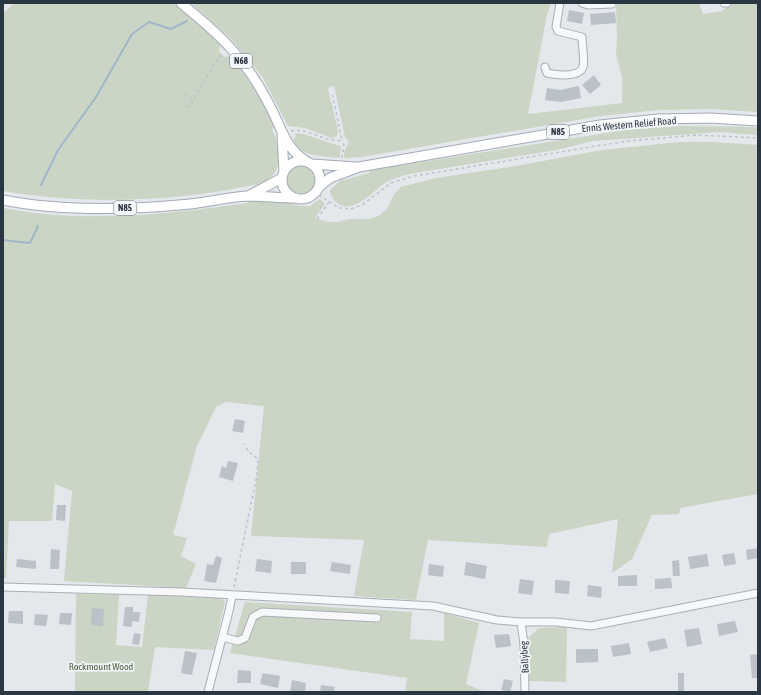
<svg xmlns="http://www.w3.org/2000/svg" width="761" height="695" font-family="'Asap Condensed',sans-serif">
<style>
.green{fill:#cad5c5}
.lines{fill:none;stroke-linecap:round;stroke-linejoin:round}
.stream{stroke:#a0b7ca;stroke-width:2}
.building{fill:#bbc1c8}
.minor-casing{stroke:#a9aeb5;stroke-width:9}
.major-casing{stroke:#a3acb7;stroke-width:11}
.path{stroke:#bdc2c6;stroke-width:1.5;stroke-dasharray:3 3;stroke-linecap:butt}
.minor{stroke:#f6f8f9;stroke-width:7}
.major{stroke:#fff;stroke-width:9}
.labels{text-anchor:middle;stroke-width:3.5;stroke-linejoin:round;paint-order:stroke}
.shield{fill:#f3f6f8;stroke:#677079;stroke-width:1}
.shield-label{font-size:9px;font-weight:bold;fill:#2b3643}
.street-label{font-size:10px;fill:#2b3643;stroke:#f3f6f8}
.park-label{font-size:10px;fill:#435f39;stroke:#f3f6f8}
</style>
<rect width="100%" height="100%" fill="#e4e7eb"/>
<!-- green -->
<path class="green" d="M15,3h159l43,38 3,4 -1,7 6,5 5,-1c20,23 31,44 45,71l-3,2c6,13 11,34 1,46 -9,11 -27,11 -40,14 -75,13 -154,15 -230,2v-178z
M191,3h360l-4,12 -19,99 94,-11v-26l-6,-23 1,-18 -1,-33h83l4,11 19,-3 10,-8h26v109l-46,-3 -53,1 -58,6 -239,41 -16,1 -2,-2v-4l5,-10 -4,-5 -11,-51 -4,1 -2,2 10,41 -1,6 -5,2 -27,-10 -17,-2 -25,-48 -14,-18 -18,-21z
M683,126l68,1 7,1v7l-39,-3 -126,9 -37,9 -147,24c-7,2 -14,4 -21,7 -12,7 -35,35 -51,22 -4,-4 -7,-7 -7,-13l10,-9 29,-8v-5l46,-5 210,-33z
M295,133c16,1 30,10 46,13l-1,12c-13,-1 -47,-2 -46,-20l2,-1z
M679,142h34l45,3v349l-78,14 -1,6 -27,1 -20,44 -20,14 6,-54 -69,15 -2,13 -119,-7 -12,60 -62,-4 10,-56 -113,-4 13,-130 -38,-4 -10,5 -19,39 -24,89 14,3 -6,18 15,8 -10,24 -122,-7 8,-90 -17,-7 -3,37h-43l-3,57h-3v-370c81,16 164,6 245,-5l3,-3 34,2 14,4h11l10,-7 5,5 -10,14 13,4h11l9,-3h22l10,-4 7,-6 7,-15 7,-7 35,-9 80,-12 86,-16z
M287 180a15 15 0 1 1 30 0a15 15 0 1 1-30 0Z
M76,594l43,1 -3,50 26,2 6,-52 72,3 5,4 -11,48 -59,-3 -7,45h-73z
M245,602l167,10 -2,27 34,2v-28l35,10 -13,61 19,8h-80l2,-14 -177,-25z
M567,627l-1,55 -37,-1 -1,-43 11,-10z"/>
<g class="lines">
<!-- stream -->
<path class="stream" d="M201,3h1
M41,185l17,-35 38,-53 36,-63 17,-12 22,7 16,-8
M3,240l27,3 8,-17"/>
</g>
<!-- building -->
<path class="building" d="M569,10l15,3 -2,11 -15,-3z
M615,12l1,11 -25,2 -1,-11z
M594,75l7,10 -11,9 -8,-9z
M579,86l2,12 -20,4 -16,-2 2,-12 13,2z
M235,419l10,2 -2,12 -11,-2z
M228,461l10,2 -5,18 -14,-4 3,-11 4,2z
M57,505h9l-1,16 -9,-1z
M758,548v10l-11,2 -1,-10z
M51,549l9,1 -1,19h-9z
M734,553l2,11 -12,2 -2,-11z
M707,554l2,12 -19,3 -2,-12z
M216,556l6,2 -6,25 -12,-2 3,-17 6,1z
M17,559l19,2v8l-20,-2z
M257,559l15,2 -1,12 -16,-2z
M679,560l1,16h-7l-1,-15z
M291,562h15v12h-15z
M332,562l19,3 -1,9 -20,-3z
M466,562l21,4 -2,13 -21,-4z
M429,564l15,2 -1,11 -15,-2z
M637,575v11h-19v-10z
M671,578l1,10 -17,1v-10z
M520,579l14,2 -2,14 -14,-2z
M555,580l15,1 -1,13 -14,-1z
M588,585l14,2 -1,11 -14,-2z
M125,607h8v5h7l-1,10 -7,-1v6l-9,-1z
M92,608l12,1 -1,17 -12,-1z
M9,611h14v13l-15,-1z
M60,613h12l-1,12 -12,-1z
M35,614l13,1 -2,11 -12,-1z
M735,621l3,11 -19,4 -2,-12z
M699,628l3,16 -15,3 -3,-17z
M134,633l7,1 -2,11 -7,-1z
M509,634l2,12 -15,2 -2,-13z
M665,638l3,10 -18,4 -3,-10z
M629,643l2,11 -18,3 -2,-11z
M576,649h22v13l-22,1z
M185,651l12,2 -5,22 -11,-2z
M758,654v24h-6l-2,-23z
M238,670l13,1v12h-14z
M263,673l17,3 -2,12 -18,-4z
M678,673h6v18h-6z
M504,679l9,2 -3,11 -9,-2z
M292,680l14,3 -1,9h-15z
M321,685l14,2 -1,5h-14z"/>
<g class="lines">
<defs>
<path id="minor" d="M582,3l6,2 24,-1
M724,3h3
M545,67l2,6c9,2 32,5 36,-6 2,-7 -1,-22 -1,-30l-24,-6 -2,-4 4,-24
M3,587l179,5 251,14 64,14 24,2h35l35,4 167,-33
M521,622l3,22 1,48
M222,637l16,4 7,-3 8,-21 9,-5 115,6
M208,692l21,-81 3,-15"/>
<path id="major" d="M181,3c23,19 47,39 65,64 11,14 20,31 28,47 8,18 14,36 32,47
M282,135l2,37
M282 180a19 19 0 1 1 38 0a19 19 0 1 1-38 0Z
M312,164l44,3
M319,187l11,-9 29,-11 241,-42 58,-6 53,-1 47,3
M248,196l34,-18
M3,200c61,12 125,10 187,4 19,-2 38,-7 57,-8 16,0 33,2 49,2"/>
</defs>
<!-- minor casing -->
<use href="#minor" class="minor-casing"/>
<!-- major casing -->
<use href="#major" class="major-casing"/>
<!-- path -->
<path class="path" d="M185,94l7,5
M188,108l27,-45 8,-11
M291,131c18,-4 33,12 51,9l-10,-47
M342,158l2,-12 -2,-6
M319,195l20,13 12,1 11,-4 29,-22 23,-7 213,-35 70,-6 61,3
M317,219l12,-17
M234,587l23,-112 1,-16 -9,-7 -5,-8"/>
<!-- minor -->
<use href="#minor" class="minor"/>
<!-- major -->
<use href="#major" class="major"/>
</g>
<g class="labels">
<!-- shield labels -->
<g class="shield">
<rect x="230" y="54" width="22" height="14" rx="3"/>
<rect x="547" y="125" width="22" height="14" rx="3"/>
<rect x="114" y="201" width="22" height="14" rx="3"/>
</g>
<g class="shield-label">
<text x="241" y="64">N68</text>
<text x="558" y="135">N85</text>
<text x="125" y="211">N85</text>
</g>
<!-- street labels -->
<g class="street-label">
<text transform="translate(629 124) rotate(-5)" y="4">Ennis Western Relief Road</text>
<text transform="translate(524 657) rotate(-93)" y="4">Ballybeg</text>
</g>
<!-- park labels -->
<g class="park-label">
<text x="101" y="670">Rockmount Wood</text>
</g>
</g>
<!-- border -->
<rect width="761" height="695" fill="none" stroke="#2b3643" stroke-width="8"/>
</svg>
